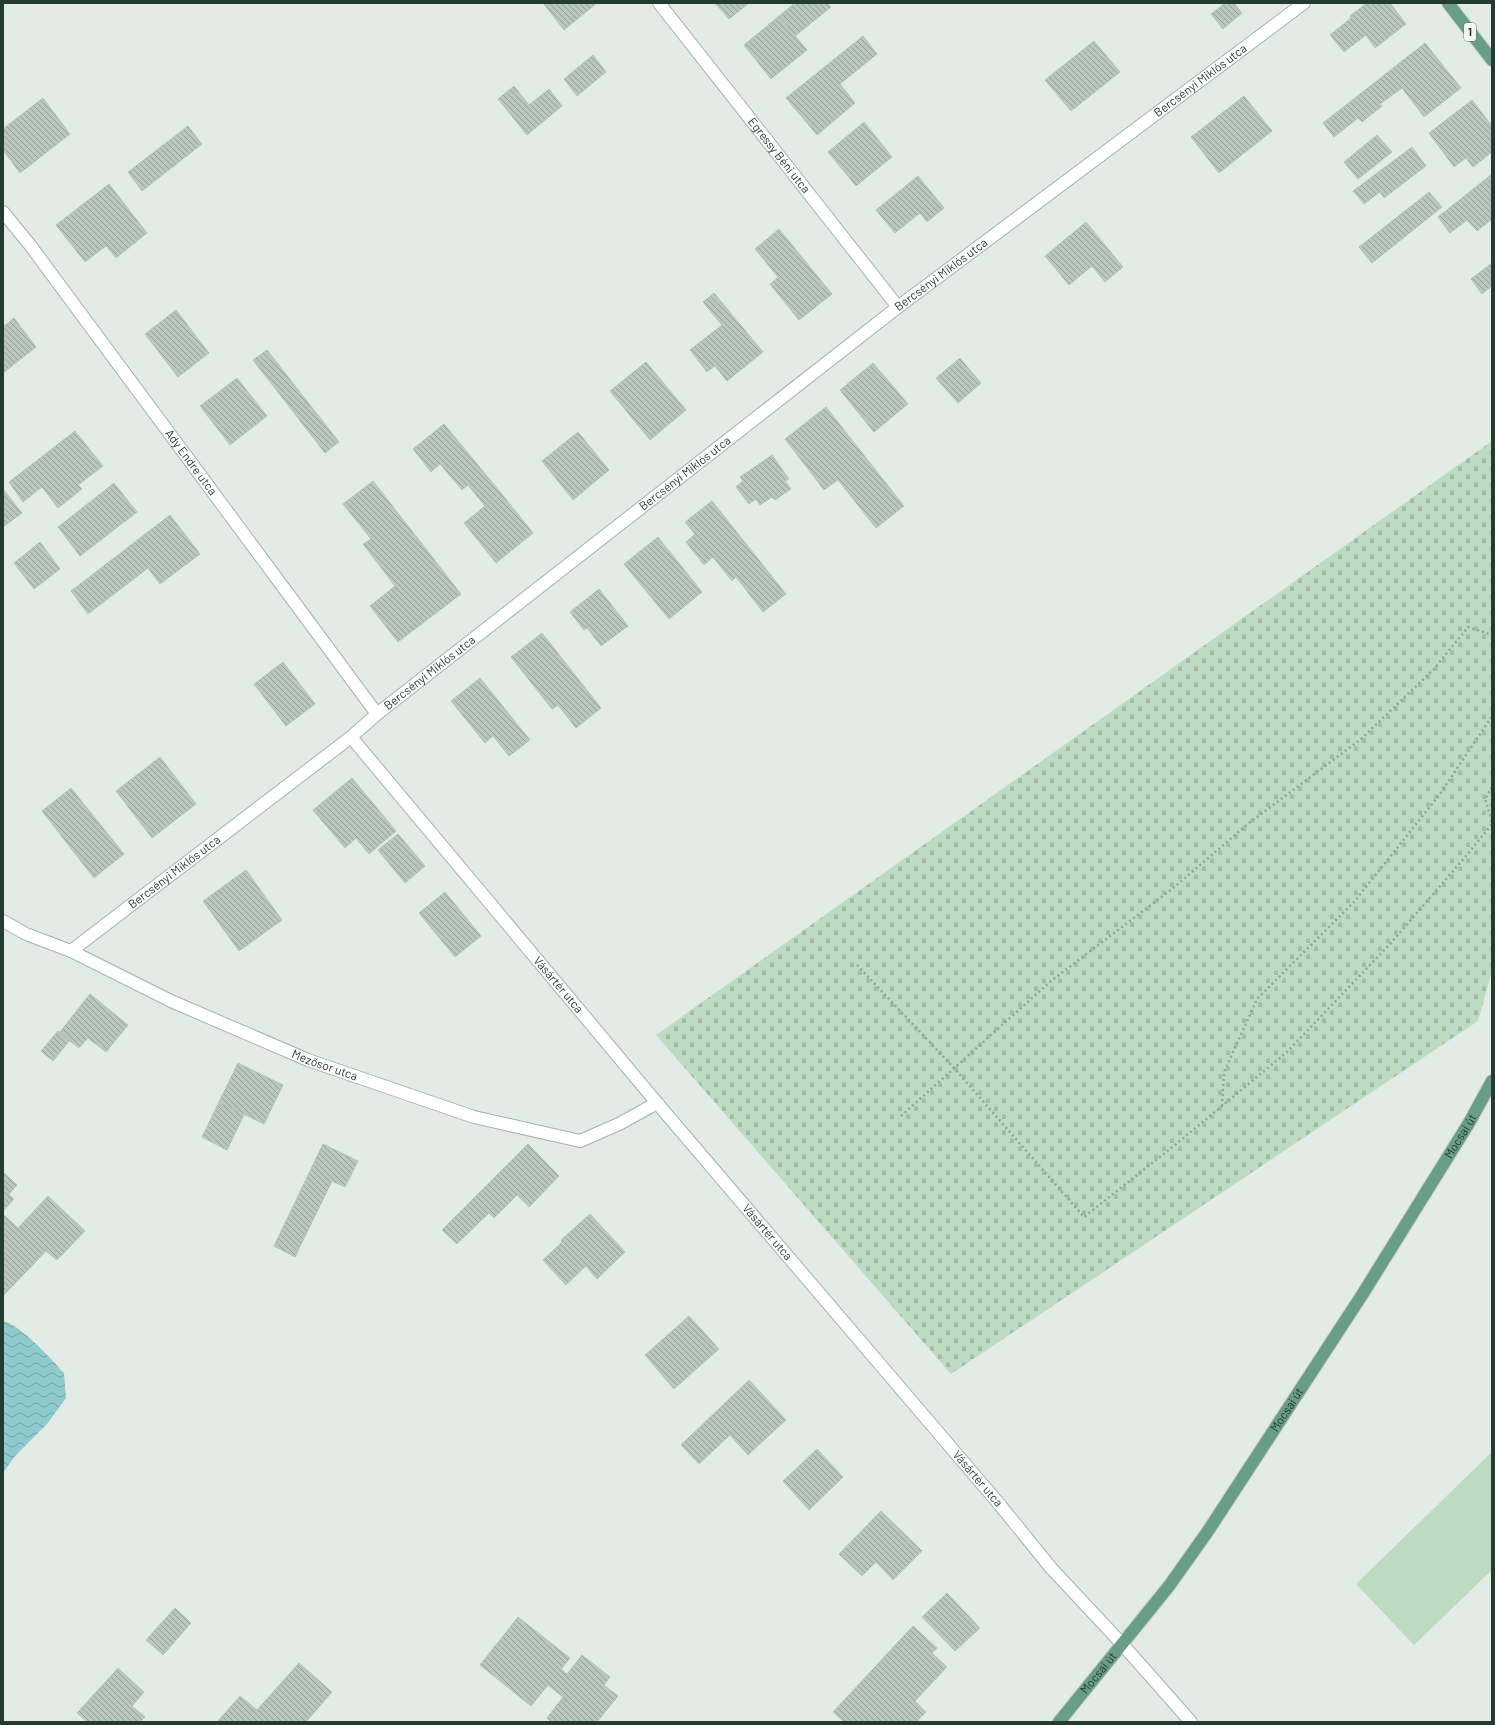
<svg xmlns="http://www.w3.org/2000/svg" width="1495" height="1725" font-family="Barlow,sans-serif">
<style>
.green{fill:#bddbc1}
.cemetery{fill:url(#cemetery-stones)}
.water{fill:url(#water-waves)}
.building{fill:url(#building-back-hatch);stroke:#b5c4bc}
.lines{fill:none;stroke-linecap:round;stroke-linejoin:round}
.minor-casing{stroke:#a5b3ac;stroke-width:14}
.major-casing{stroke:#c2c8c6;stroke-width:14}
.path{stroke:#85ac9b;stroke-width:2.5;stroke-dasharray:2 3;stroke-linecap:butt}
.minor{stroke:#fff;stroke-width:12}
.major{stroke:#6a9d89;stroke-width:12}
.labels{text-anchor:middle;stroke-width:3;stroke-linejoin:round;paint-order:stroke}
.shield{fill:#f3f8f5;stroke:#62746c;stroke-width:1}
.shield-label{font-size:11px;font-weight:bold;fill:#243b32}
.street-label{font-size:12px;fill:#243b32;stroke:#f3f8f5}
</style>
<defs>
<pattern id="cemetery-stones" width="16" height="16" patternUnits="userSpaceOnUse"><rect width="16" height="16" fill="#bddbc1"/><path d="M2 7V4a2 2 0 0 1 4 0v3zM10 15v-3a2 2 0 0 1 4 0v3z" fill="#a2bda6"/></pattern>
<pattern id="water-waves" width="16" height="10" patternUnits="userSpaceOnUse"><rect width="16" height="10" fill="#8fcacc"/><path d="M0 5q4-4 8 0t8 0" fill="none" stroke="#75a5a6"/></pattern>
<pattern id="building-back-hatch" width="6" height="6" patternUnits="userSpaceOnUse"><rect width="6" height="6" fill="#b8c6bf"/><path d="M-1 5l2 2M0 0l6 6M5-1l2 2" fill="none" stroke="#95a29c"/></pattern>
</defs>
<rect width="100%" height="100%" fill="#e2ebe6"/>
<!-- green -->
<path class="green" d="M1492,1452v118l-78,75 -58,-61z"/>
<!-- cemetery -->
<path class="cemetery" d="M1492,441v530l-14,50 -527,353 -295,-339z"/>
<!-- water -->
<path class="water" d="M3,1321c18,4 48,38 61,52l2,25 -19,26 -32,32 -12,17z"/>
<!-- building -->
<path class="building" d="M543,3h54l-33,27z
M715,3h34l-20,16z
M795,3h32l4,4 -36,29 -16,-20z
M1225,3h9l8,10 -19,16 -12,-15z
M1367,3h23l16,21 -31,24 -9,-13 -22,17 -14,-17 21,-17 -1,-2z
M779,16l28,34 -36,29 -27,-34z
M863,36l14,18 -37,30 15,19 -38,32 -31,-37z
M1094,41l26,31 -49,39 -26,-31z
M1425,43l36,45 -37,29 -22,-29 -22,16 2,2 -20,16 -4,-4 -24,19 -11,-14z
M593,55l13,17 -29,24 -13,-17z
M514,86l15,19 20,-16 13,17 -35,29 -29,-36z
M1244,96l28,35 -53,42 -28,-36z
M43,98l27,36 -50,39 -17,-23v-21z
M1472,100l20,26v26l-19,15 -7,-9 -12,9 -25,-34z
M864,122l28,35 -36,29 -28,-34z
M188,126l14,18 -60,47 -14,-19z
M1377,135l15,17 -34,27 -14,-17z
M1412,147l14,19 -42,32 -4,-6 -16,12 -11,-13z
M1492,174v45l-15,12 -10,-11 -17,13 -12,-16z
M918,176l26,32 -17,14 -7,-9 -25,20 -19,-23z
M109,184l38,49 -31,25 -10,-12 -21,16 -29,-37z
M1429,192l13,15 -70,56 -13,-16z
M1086,222l37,45 -18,15 -13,-16 -23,19 -24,-29z
M779,229l53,65 -33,26 -29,-36 8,-7 -23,-28z
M1492,263v23l-10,8 -11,-15z
M714,293l49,59 -36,29 -12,-15 -8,6 -17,-22 32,-25 -19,-23z
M176,310l33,43 -31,24 -33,-43z
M14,318l22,29 -33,26v-46z
M267,350l72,92 -14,11 -72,-93z
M960,358l21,25 -23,20 -22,-25z
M646,362l40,48 -36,30 -40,-49z
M873,363l35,41 -34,28 -34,-42z
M237,378l30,38 -37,29 -30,-39z
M826,407l78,99 -28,22 -38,-48 -14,10 -39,-51z
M444,424l57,69 -16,13 -17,-21 -6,5 -22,-26 -9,8 -18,-23z
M75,431l28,35 -25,19 4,4 -24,19 -16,-21 -19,15 -14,-20z
M578,432l31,38 -36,30 -31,-39z
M772,455l17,24 -4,2 6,8 -16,11 -3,-3 -12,8 -4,-6 -7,5 -13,-17 7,-6 -3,-4z
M373,481l88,113 -63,48 -28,-36 25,-20 -32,-42 8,-5 -28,-35z
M114,483l23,29 -57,44 -22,-29z
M3,489l19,24 -19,14z
M501,493l32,40 -37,30 -32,-40z
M712,501l74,93 -23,18 -27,-35 -4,4 -19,-24 -9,8 -18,-23 9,-8 -10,-12z
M170,515l30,39 -40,30 -12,-16 -60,46 -17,-23z
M658,537l44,55 -33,27 -45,-55z
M40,542l20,27 -26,20 -20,-26z
M599,589l29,37 -27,20 -14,-18 -3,2 -14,-18z
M542,633l59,75 -25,20 -18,-23 -6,4 -41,-52z
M283,662l32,42 -29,22 -32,-42z
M480,678l50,62 -21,16 -16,-20 -8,7 -34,-42z
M160,757l36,47 -44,34 -36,-47z
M352,778l44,53 -27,23 -13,-16 -11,10 -32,-38z
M71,788l53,66 -30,24 -52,-67z
M398,834l27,32 -20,17 -27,-33z
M246,870l36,50 -43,31 -36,-50z
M445,892l36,44 -26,21 -36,-44z
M90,994l38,31 -22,27 -18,-14 -9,10 -20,-15z
M58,1031l12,9 -17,21 -12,-10z
M238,1063l45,22 -19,39 -45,-22z
M219,1102l25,13 -17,35 -25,-13z
M323,1144l35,17 -13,26 -13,-6 -37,76 -21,-11z
M528,1144l31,32 -30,31 -12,-12 -23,23 -5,-5 -32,31 -15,-14z
M3,1172l14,13 -8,9 5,5 -11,12z
M48,1196l37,35 -28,29 -11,-9 -43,45v-82l15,14z
M590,1214l35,38 -28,27 -11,-13 -20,19 -23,-25 19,-18 -1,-2z
M689,1316l30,33 -45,40 -29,-34z
M749,1380l37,40 -38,35 -18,-20 -31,29 -18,-19z
M817,1449l26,28 -34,33 -26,-29z
M881,1511l41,40 -29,29 -17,-18 -14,14 -23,-22z
M947,1593l33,35 -25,23 -33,-34z
M175,1608l16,15 -28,32 -17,-15z
M518,1617l52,41 -9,11 6,5 15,-19 28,22 -6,8 14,11 -21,26h-46l-4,-4 16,-21 -15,-12 -17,21 -51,-41z
M913,1626l24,22 -5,5 15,14 -32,34 11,11 -8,8 2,2h-76l-11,-10z
M299,1663l33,29 -26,30h-89l23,-26 17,14z
M118,1668l26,24 -12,14 13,11 -5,5h-53l-10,-9z"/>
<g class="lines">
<defs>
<g id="minor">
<path id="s1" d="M659,3l239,304"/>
<path id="s2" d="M3,212l27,33 347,469"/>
<path id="s3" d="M351,737l306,366 343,402 51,63 72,77 68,77"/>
<path id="s4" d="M3,921l23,13 45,17 100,50 137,59 166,57 106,24 39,-17 38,-21"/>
<path id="s5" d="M71,951l280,-214 26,-23 521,-407 406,-304"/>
</g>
<g id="major">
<path d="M1448,3l44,57"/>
<path id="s6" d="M1059,1722l110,-136 39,-55 154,-236 107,-172 23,-42"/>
</g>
</defs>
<!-- minor casing -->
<use href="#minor" class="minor-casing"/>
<!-- major casing -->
<use href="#major" class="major-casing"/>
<!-- path -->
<path class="path" d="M1492,787l-7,12 7,22
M857,965l97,103 130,149 91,-72 112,-93 103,-108 76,-88 26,-32
M1222,1106l2,-34 33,-73 97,-97 86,-108 52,-78
M901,1116l150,-135 121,-92 77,-66 112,-84 73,-70 34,-42 24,8"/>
<!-- minor -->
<use href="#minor" class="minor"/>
<!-- major -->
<use href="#major" class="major"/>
</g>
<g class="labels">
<!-- shield labels -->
<rect class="shield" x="1464" y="23" width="12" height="18" rx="3"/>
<g class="shield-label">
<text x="1470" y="36">1</text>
</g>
<!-- street labels -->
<g class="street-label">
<text dy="4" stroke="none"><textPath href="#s5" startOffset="1426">Bercsényi Miklós utca</textPath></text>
<text dy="4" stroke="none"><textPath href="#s1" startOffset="194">Egressy Béni utca</textPath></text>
<text dy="4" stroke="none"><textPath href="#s5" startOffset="1102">Bercsényi Miklós utca</textPath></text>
<text dy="4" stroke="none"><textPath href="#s2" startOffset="313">Ady Endre utca</textPath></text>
<text dy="4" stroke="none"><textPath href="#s5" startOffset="778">Bercsényi Miklós utca</textPath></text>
<text dy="4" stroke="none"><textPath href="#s5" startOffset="454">Bercsényi Miklós utca</textPath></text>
<text dy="4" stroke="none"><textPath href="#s5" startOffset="130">Bercsényi Miklós utca</textPath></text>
<text dy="4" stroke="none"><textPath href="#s3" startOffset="323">Vásártér utca</textPath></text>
<text dy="4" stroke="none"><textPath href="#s4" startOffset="353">Mezősor utca</textPath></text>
<text dy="4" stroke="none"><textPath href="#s6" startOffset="711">Mocsai út</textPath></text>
<text dy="4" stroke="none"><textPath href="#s3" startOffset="647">Vásártér utca</textPath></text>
<text dy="4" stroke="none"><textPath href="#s6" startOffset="387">Mocsai út</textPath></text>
<text dy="4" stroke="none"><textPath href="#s3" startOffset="971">Vásártér utca</textPath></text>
<text dy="4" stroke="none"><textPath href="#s6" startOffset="63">Mocsai út</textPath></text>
</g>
</g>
<!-- border -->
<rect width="1495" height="1725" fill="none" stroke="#243b32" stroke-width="8"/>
</svg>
